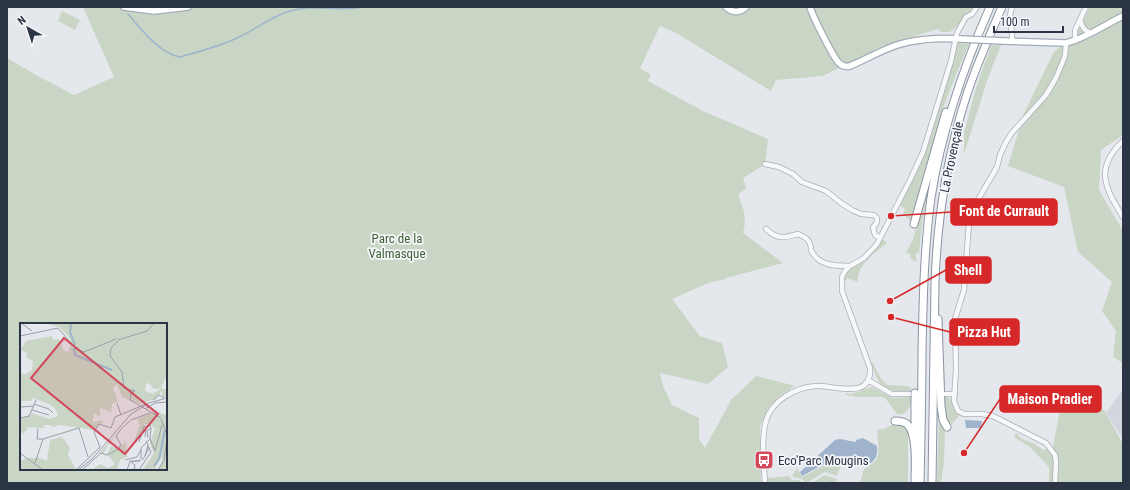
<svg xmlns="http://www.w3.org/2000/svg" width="1130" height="490" font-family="'Roboto Condensed',sans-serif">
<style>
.built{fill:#d2d6de}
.green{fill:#c9d6c5;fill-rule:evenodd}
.water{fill:#9fb4cc}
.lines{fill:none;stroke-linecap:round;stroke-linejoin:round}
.stream{stroke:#9fb4cc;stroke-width:1.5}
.minor-casing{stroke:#a9aeb7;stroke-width:6}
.major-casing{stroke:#a3abb8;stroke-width:8}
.highway-casing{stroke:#8b94a3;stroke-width:9}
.minor{stroke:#f7f8fa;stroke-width:4.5}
.major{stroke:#fff;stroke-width:5.5}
.highway{stroke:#fff;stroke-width:7}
.major-bridge-casing{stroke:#a3abb8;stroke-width:8;stroke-linecap:butt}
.major-bridge{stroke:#fff;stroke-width:5.5}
.labels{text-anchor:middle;stroke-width:3.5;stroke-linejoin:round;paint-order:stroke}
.street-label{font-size:13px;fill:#2b3445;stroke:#f4f6f9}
.park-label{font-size:13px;fill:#3f6138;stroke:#f4f6f9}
.poi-label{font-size:13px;fill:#2b3445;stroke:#f4f6f9;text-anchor:start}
.inset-river{fill:none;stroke:#9fb4cc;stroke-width:2}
.inset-road{fill:none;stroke:#9a9fa9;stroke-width:1}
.view{fill:#d1495b;fill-opacity:0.15;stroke:#d1495b;stroke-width:2}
.inset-edge{fill:none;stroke:#2b3445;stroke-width:2}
.leader{fill:none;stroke:#d62828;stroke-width:1.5}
.callout-dot{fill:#d62828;stroke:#f4f6f9;stroke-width:1.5}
.callout{fill:#d62828;stroke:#d62828;stroke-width:1.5}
.callout-label{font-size:14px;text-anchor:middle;font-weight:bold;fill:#fff}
</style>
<rect width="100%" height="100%" fill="#e4e7ec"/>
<!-- built -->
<path class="built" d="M1123,389v50l-17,-26z"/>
<!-- green -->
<path class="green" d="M83,7h893l-3,5 -23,20h-9l-3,-3 -58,18 -57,29 -47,4 -5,11 -95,-58 -16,-7 -20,42 11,7 -3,6 55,30 65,28 -3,25 -22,14 3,10 -8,7c6,14 9,23 5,38l40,30 -57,15v1l-18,4 -36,16 28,37 22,7 6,24 -20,17 -48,-11 3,13 9,19 27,13v21l6,9 26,-48 25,-24 39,10 -17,11 -10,11 -8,19 1,56h-754v-425l29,17 38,20 40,-18zM21,324h145v145h-145z
M1090,7h33v128l-22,15 -2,40 24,41v132l-10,-6 3,-26 -14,-20 10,-29 -34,-30 -14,-65 -56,-21 16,-53 30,-61 25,-23z
M62,11l18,9 -5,10 -17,-9z
M958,43l11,1c-11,26 -23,53 -31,80 -9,32 -15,66 -26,98l-9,-8 2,-5 -5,-4 21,-45z
M991,45h10l-13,33 -24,76v-21l12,-45z
M929,185l-7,39 -3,29h-3v9l-6,-4 1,-4 -5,-1 8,-16 4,-18z
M882,239l5,4c-12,10 -31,22 -29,39l-11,-4 -3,7 1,5c-7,-20 8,-21 20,-31 7,-5 12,-13 17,-20z
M873,363l8,16 6,6 20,1 4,2c2,9 0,29 -14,26l-11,-15 -4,-2h-25l-11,-2v-2l5,1 21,-7 21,11 16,-1v-5c-6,0 -12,0 -17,0 -12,-3 -17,-18 -21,-28z
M1064,389l40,21 19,34v39h-74v-16l-19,-20 -16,-10 2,-4 2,1 2,4 15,6 8,6 10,-3z
M943,397h4l3,2 4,10 6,6 -11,12 -4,-7z
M939,412l6,18 -1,31 -3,22h-4z
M895,423l10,2 3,6v52h-48l4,-14c20,-10 14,-20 13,-39l7,-1z
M839,459l3,2 -5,15 -12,-4 -19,11 -4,-4 -10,-3 5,-8 5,9 23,-12 1,1z
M825,475l12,4 -1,4h-6l-6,-2 -1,2h-11z
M789,476l3,4h7l4,3h-36l1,-5z"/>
<!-- water -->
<path class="water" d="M965,420l17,1 -1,7h-15z
M863,438l14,8c1,11 -2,14 -10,20l-12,-2 -3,-5 -13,-3 -37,20 -2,-4 35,-32 5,-1 16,3v-2z"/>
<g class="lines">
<!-- stream -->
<path class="stream" d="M128,14c14,16 31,39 52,43 21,-6 42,-11 61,-21 17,-8 31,-20 49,-25 23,-7 49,1 73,-4"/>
<defs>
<path id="minor" d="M1080,19c2,8 4,12 11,14
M1012,41c1,-13 -5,-20 0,-34
M1075,41v-11l11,-23
M1123,141c-29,27 -18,47 0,76
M765,164l14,3 14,7 9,8 24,9 15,12 11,7 9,4 13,1 3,3v4l-4,6 2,7 5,3
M766,229c12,11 18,9 32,5 5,2 11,5 12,10 1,2 1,4 1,6 7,16 25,16 39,16
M868,380l24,14h17
M945,394h10
M765,483c-1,-18 -4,-45 1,-62 5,-20 30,-34 50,-35 18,-1 56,15 54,-18l-28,-77v-14l3,-6 5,-5 14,-8 13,-14 33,-64 13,-28 28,-91 6,-28 9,-16 6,-3 5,-7
M1055,483l1,-21 -1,-7 -9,-12 -53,-27 -11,-2h-18l-6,-3 -4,-10 2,-32 -1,-50 9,-29 5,-67 6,-18 22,-38 3,-12 5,-11 6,-10 35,-39 10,-17 9,-22 1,-13"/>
<path id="major" d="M124,7l30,4 34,-4
M726,7c6,6 14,6 20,0
M810,7c2,8 23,50 29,56 3,3 7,4 11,3 21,-9 42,-22 64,-25 15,-3 31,-3 47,-2
M1004,41l62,2c21,-5 38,-18 57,-27"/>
<path id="highway" d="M914,224l32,-112
M938,319l3,87 2,14 4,7
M895,421c4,0 8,0 12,3 11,10 8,45 8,59
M915,437v-44
M920,483c1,-44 2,-87 2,-131 1,-51 2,-103 9,-154 10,-66 32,-130 59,-191
M932,483l3,-200c2,-63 12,-126 31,-186 10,-31 23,-60 36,-90"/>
</defs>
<!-- minor casing -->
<use href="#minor" class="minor-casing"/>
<!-- major casing -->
<use href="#major" class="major-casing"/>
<!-- highway casing -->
<use href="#highway" class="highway-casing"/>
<!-- minor -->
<use href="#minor" class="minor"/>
<!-- major -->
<use href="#major" class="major"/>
<!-- highway -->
<use href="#highway" class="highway"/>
<defs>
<path id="major-bridge" d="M961,39l43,2"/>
</defs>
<!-- major-bridge casing -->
<use href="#major-bridge" class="major-bridge-casing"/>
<!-- major-bridge -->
<use href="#major-bridge" class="major-bridge"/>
</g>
<!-- icons -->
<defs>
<symbol id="bus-square" viewBox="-11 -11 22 22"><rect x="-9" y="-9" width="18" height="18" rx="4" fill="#d1495b" stroke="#f4f6f9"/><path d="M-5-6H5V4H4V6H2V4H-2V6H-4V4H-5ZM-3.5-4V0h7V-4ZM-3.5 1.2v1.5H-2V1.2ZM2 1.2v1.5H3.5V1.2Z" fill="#fff"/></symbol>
</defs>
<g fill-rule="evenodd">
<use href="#bus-square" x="753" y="449" width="22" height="22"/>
</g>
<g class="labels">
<!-- street labels -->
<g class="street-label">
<text transform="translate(951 157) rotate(-78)" y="5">La Provençale</text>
</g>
<!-- park labels -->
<g class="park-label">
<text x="397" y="243">Parc de la<tspan x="397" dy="15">Valmasque</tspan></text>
</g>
<!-- poi labels -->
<g class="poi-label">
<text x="778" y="465">Eco'Parc Mougins</text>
</g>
</g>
<!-- overview -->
<g transform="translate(20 323)">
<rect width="147" height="147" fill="#e4e7ec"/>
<path d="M26,0h121v52l-6,13 6,2v7h-5v-6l-7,8 -14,5 -19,-7 -5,-13 -4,4 5,13 -6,3 -1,8 -11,-4v9l-6,-4 -1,9 9,-2 2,3 -5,1 -5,6 -35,-5 -6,2 -3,-2h-6l-1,3 -15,-1 -5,7 -3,-5v-11l6,-1 5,-4 19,6 8,-3 -3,-8 -6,-4 -16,-6 -2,3h-11v-31l4,5 8,-5 1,-9 -6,-3 -1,-6 -6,-2 6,-9 26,-5 1,4 6,-1 5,12 4,1 3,-10 -3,-6 -9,-9zM129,60l5,6 7,-1 -8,6 -8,-3 1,-7zM147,87v56l-2,4h-7l5,-11 -2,-1 -7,12h-11l11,-17 -4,-10 5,-14 -4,-4 -6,-1 -4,13 -8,7 7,-19 -3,-6 19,-8 9,4zM96,111l-13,19 4,2 4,-9 7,3 2,-5 1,2 5,-5 1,12 -4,2 6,1 -9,4 -3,10h-25l8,-6 8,4 7,-4 -7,-9 -9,-2zM42,114l8,11 -2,7 8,15h-56v-8l6,-4h10l2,-3 1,3 8,3 3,-21z" fill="#c9d6c5" fill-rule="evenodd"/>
<path class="inset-river" d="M51,0l-1,9 5,13M54,25l1,7 37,15M134,143l5,-7 6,-29"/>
<path class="inset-road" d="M1,0l11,8M0,13l38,-8 18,21 8,3 32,-13M98,17l29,-9 7,-8M98,18l-7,7 -1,8 12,16 2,16 11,3 -4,2 -1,7 31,18M133,77l6,-5 5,3M97,80l4,12M14,81l15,5 4,4M0,84l14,-1M125,86l10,-6 12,-1M12,87l17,5M0,95l9,-2 7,-16M141,96l6,15M18,105l-1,11h6M125,114l1,-9 4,-3 1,3M128,115l-1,-7 4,-3 -1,11M130,116l5,12 7,-26M119,119l5,-15 6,-2M0,130l23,17M121,136v-11l9,-9M105,137l12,-3 4,-7M122,137l3,-4 1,-3 2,-2v-5l-3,10M15,140l8,-24 36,-11 9,29M56,147l24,-23 -6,-15 5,-8 12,4 4,-11 31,-13M58,147l14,-11 39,-45 18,-11 18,-5M62,147l19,-17 6,2 10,-5 4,-5 -5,-9 6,-8 9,-8 19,-7M107,147l3,-9h10M114,147l1,-5 -4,-3 10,-2M119,147l12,-18 -5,-11M138,147l6,-10 3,-22"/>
<path class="view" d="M44,15l94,76 -33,40 -94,-76z"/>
<rect width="147" height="147" class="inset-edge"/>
</g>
<!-- callouts -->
<path class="leader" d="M891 216L951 212M890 301L946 270M891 317L950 332M964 453L1000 399"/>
<g class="callout-dot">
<circle cx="891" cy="216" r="4"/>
<circle cx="890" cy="301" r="4"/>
<circle cx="891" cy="317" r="4"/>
<circle cx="964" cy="453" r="4"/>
</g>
<g class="callout">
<rect x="951" y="199" width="106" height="26" rx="4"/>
<rect x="946" y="257" width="45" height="26" rx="4"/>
<rect x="950" y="319" width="69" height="26" rx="4"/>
<rect x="1000" y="386" width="101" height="26" rx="4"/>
</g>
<g class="callout-label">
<text x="1004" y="216">Font de Currault</text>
<text x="968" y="275">Shell</text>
<text x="984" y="337">Pizza Hut</text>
<text x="1050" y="404">Maison Pradier</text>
</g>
<!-- border -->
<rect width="1130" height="490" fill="none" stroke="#2b3445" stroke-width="16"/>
<!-- north arrow -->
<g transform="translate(28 28) rotate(321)" stroke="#f4f6f9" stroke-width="3" paint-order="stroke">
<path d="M0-3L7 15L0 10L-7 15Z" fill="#2b3445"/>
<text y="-6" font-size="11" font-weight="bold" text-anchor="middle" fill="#2b3445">N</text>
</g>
<!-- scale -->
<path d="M994 26v6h69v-6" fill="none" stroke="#2b3445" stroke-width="2"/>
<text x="1000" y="26" font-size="12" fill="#2b3445" stroke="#f4f6f9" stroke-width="3" paint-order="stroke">100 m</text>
</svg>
